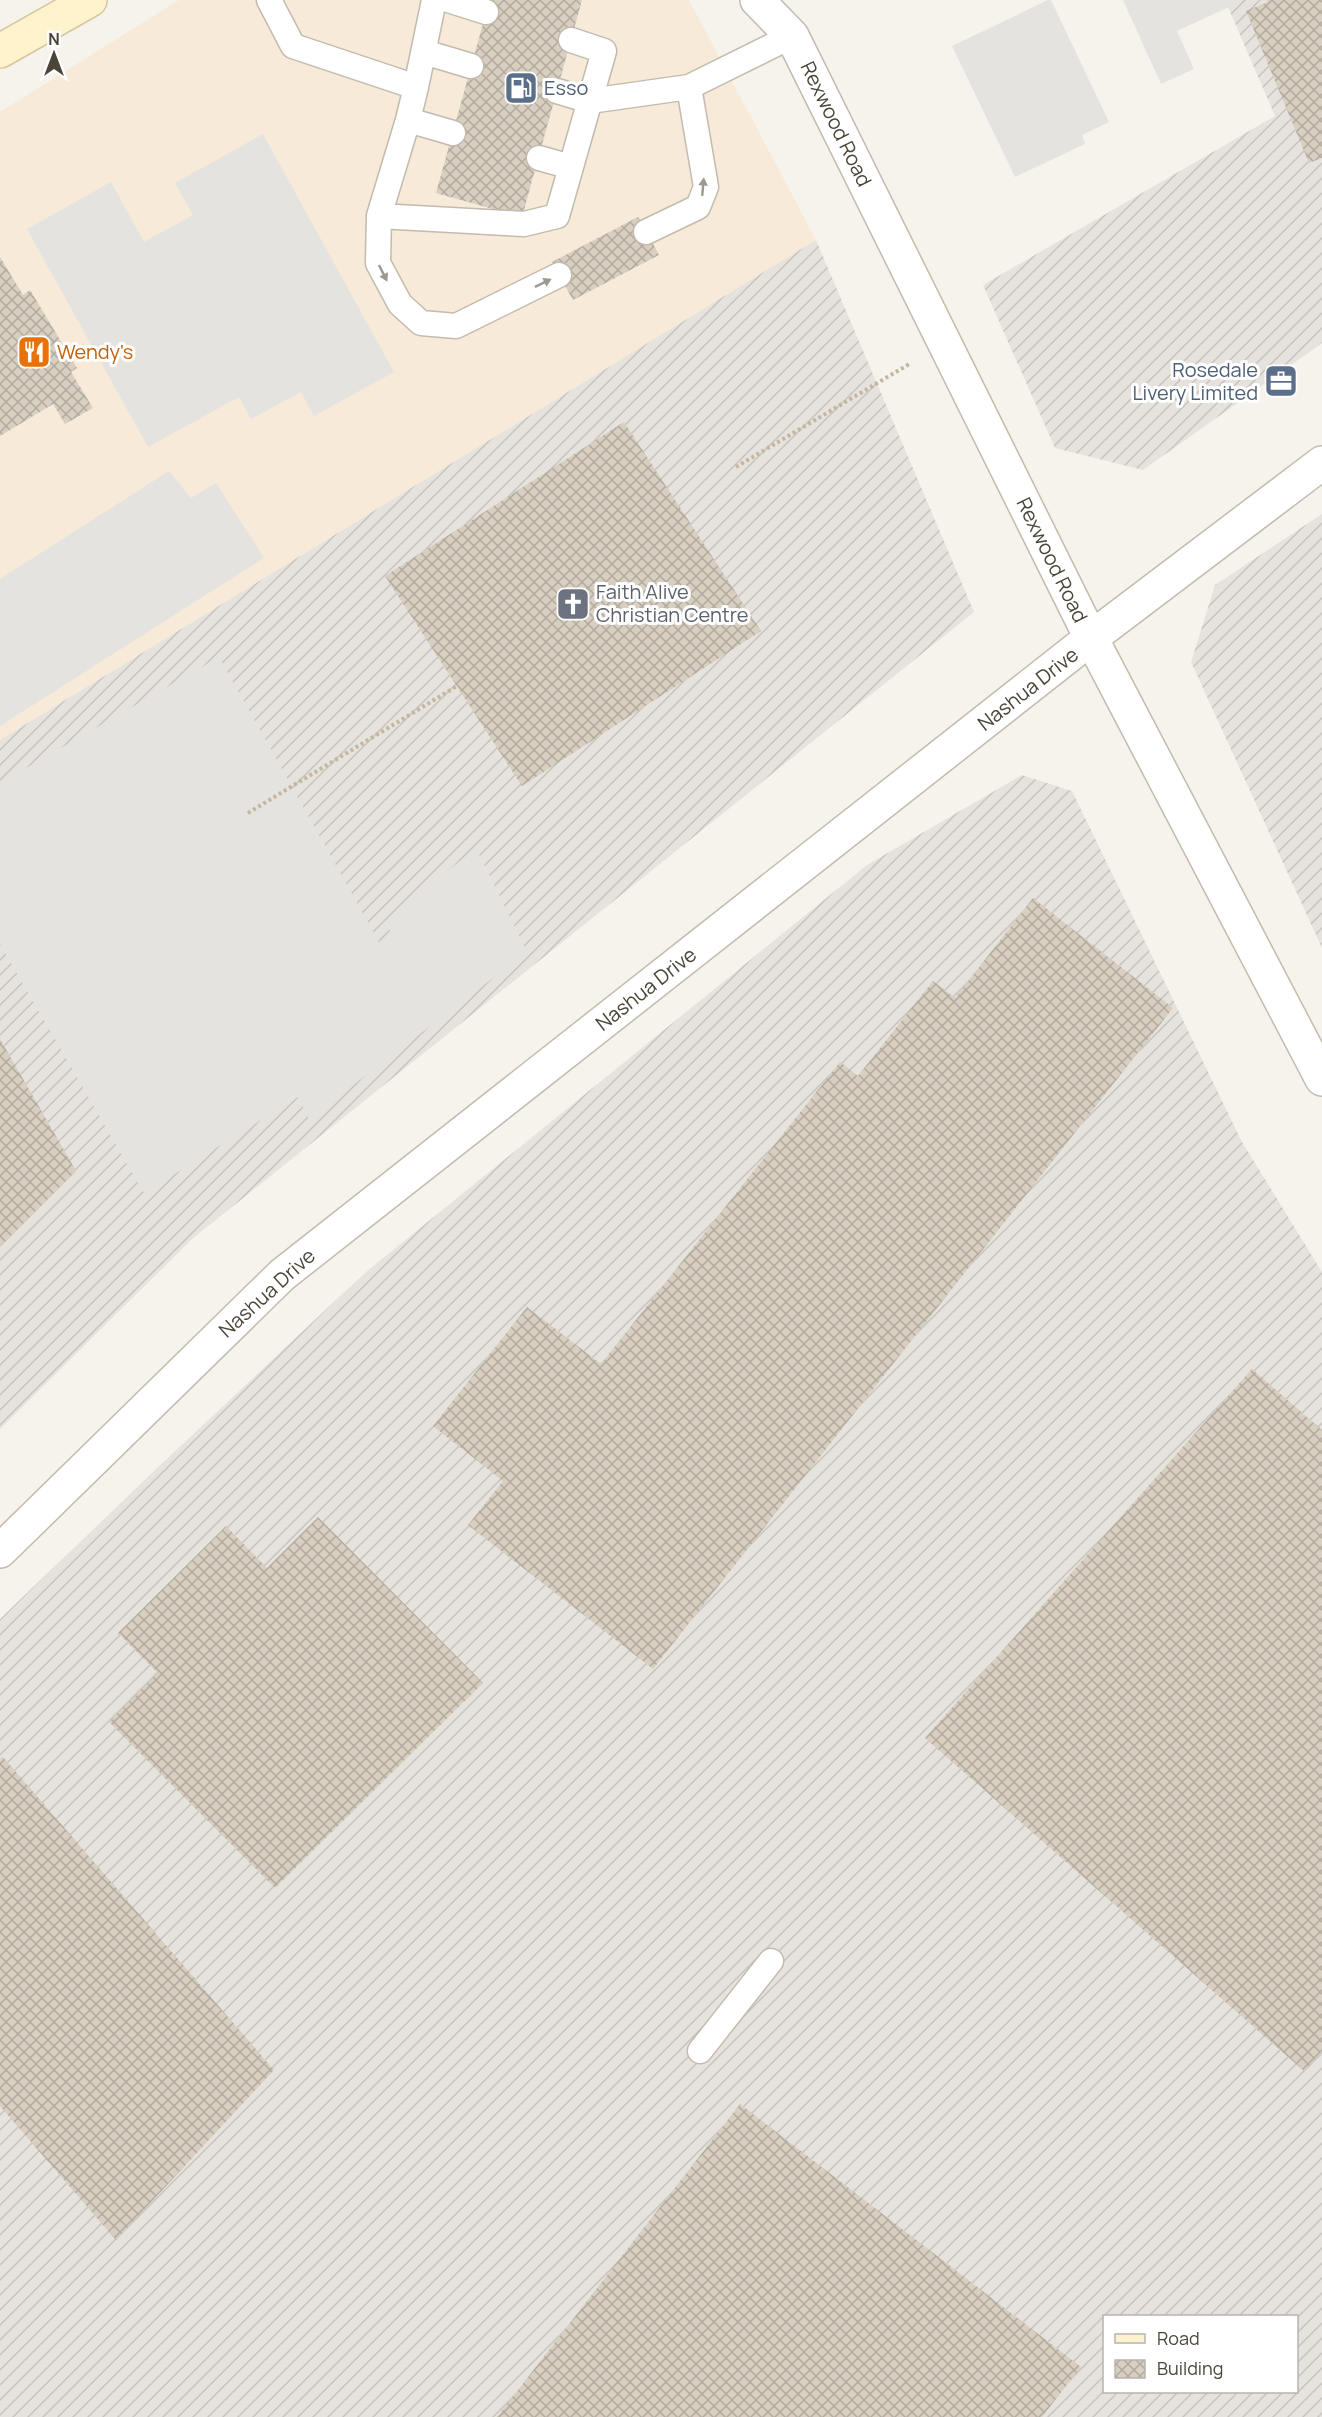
<svg xmlns="http://www.w3.org/2000/svg" width="1322" height="2417" font-family="Manrope,sans-serif">
<style>
.commercial{fill:#f7ead8}
.industrial{fill:url(#industrial-furrows);fill-rule:evenodd}
.parking{fill:#e5e3e0}
.building{fill:url(#building-cross-hatch)}
.lines{fill:none;stroke-linecap:round;stroke-linejoin:round}
.service-casing{stroke:#c2bbae;stroke-width:27}
.minor-casing{stroke:#c2bbae;stroke-width:36}
.tertiary-casing{stroke:#c2bbae;stroke-width:36}
.secondary-casing{stroke:#d6c79b;stroke-width:36}
.path{stroke:#c4b79f;stroke-width:4;stroke-dasharray:3 3;stroke-linecap:butt}
.service{stroke:#fff;stroke-width:24}
.minor{stroke:#fff;stroke-width:33}
.tertiary{stroke:#fff;stroke-width:33}
.secondary{stroke:#fff3cd;stroke-width:33}
.oneway{fill:#9c9892}
.labels{text-anchor:middle;stroke-width:6;stroke-linejoin:round;paint-order:stroke}
.service-label{font-size:20px;fill:#4e5e75;stroke:#fff;text-anchor:start}
.street-label{font-size:20px;fill:#4b4439;stroke:#fff}
.food-label{font-size:20px;fill:#c56008;stroke:#fff;text-anchor:start}
.worship-label{font-size:20px;fill:#5b616d;stroke:#fff;text-anchor:start}
</style>
<defs>
<pattern id="industrial-furrows" width="10" height="10" patternUnits="userSpaceOnUse" patternTransform="scale(1.5)"><rect width="10" height="10" fill="#e6e2dd"/><path d="M-1 1l2-2M0 10L10 0M9 11l2-2" fill="none" stroke="#c7c3be"/></pattern>
<pattern id="building-cross-hatch" width="8" height="8" patternUnits="userSpaceOnUse" patternTransform="scale(1.5)"><rect width="8" height="8" fill="#d8cfc1"/><path d="M0 0l8 8M0 8l8-8" fill="none" stroke="#b1aa9e"/></pattern>
</defs>
<rect width="100%" height="100%" fill="#f6f3ec"/>
<!-- commercial -->
<path class="commercial" d="M179,0h510l127,240 -816,500v-628z"/>
<!-- industrial -->
<path class="industrial" d="M1225,0h97v343l-179,127 -88,-22 -72,-163 292,-169z
M816,240l158,372 -782,627 -192,190v-689z
M1322,514v434l-131,-286 24,-77z
M1022,775l50,16 170,351 80,130v1145h-1322v-798l155,-149 211,-198 501,-407zM1104,2316h192v76h-192z"/>
<!-- parking -->
<path class="parking" d="M1048,0h3l58,122 -27,13 3,9 -70,33 -63,-131z
M1123,0h118l1,1 -65,30 17,38 -33,15z
M263,134l131,238 -80,44 -13,-24 -50,27 -12,-22 -91,50 -121,-218 84,-47 33,60 49,-27 -18,-32z
M169,471l22,27 25,-15 48,75 -264,168v-147z
M219,657l160,285 13,-10 -9,-9 93,-75 51,104 -218,167 -11,-22 -154,96 -144,-249v-161z"/>
<!-- building -->
<path class="building" d="M485,0h97l-60,217 -86,-24 53,-191z
M1267,0h55v158l-13,5 -63,-152 22,-9z
M638,217l21,38 -86,45 -21,-38z
M0,257l23,38 7,-5 47,78 -6,4 22,36 -28,16 -12,-20 -53,32z
M624,422l137,209 -239,155 -137,-210z
M1033,898l140,110 -520,661 -185,-144 35,-44 -70,-55 94,-119 74,57 239,-302 18,14 75,-95 22,17z
M0,1039l76,132 -76,76z
M1252,1369l70,61v621l-18,20 -379,-333z
M318,1517l165,166 -208,205 -166,-166 49,-49 -40,-40 108,-107 41,42z
M3,1757l271,313 -158,170 -116,-134v-347z
M740,2104l341,263 -39,50h-545z"/>
<g class="lines">
<defs>
<path id="service" d="M269,0l24,46 123,41 -8,33 -29,96 145,8 33,-8 47,-165 -33,-11
M448,0l38,12
M424,52l47,14
M416,87l18,-87
M557,91l33,10 99,-14 103,-51
M408,120l45,13
M539,158l32,9
M379,216l-1,47 22,41 21,19 35,3 103,-51
M646,232l52,-25 8,-20 -17,-100
M700,2051l71,-90"/>
<path id="minor" d="M0,1551l282,-276 809,-637 231,-175"/>
<path id="tertiary" d="M757,0l35,36 299,602 231,441"/>
<path id="secondary" d="M0,51l90,-51"/>
</defs>
<!-- service casing -->
<use href="#service" class="service-casing"/>
<!-- minor casing -->
<use href="#minor" class="minor-casing"/>
<!-- tertiary casing -->
<use href="#tertiary" class="tertiary-casing"/>
<!-- secondary casing -->
<use href="#secondary" class="secondary-casing"/>
<!-- path -->
<path class="path" d="M736,467l175,-104
M248,813l209,-127"/>
<!-- service -->
<use href="#service" class="service"/>
<!-- minor -->
<use href="#minor" class="minor"/>
<!-- tertiary -->
<use href="#tertiary" class="tertiary"/>
<!-- secondary -->
<use href="#secondary" class="secondary"/>
</g>
<!-- one-way arrows -->
<defs><path id="oneway-solid" d="M-6-.8H1V-3.2L6.5 0L1 3.2V.8H-6Z" transform="scale(1.5)"/></defs>
<g class="oneway">
<use href="#oneway-solid" transform="translate(703 187) rotate(-85)"/>
<use href="#oneway-solid" transform="translate(383 273) rotate(63)"/>
<use href="#oneway-solid" transform="translate(543 283) rotate(-26)"/>
</g>
<!-- icons -->
<defs>
<symbol id="fuel-square" viewBox="-11 -11 22 22"><rect x="-9" y="-9" width="18" height="18" rx="4" fill="#5c6f8a" stroke="#fff"/><path d="M-5.5-6h7V0h2V4h1.3V-2.5L3-4.5l.8-.8L6-3V5H2.5V1h-1V6h-7ZM-4.2-4.7v3.2H.2V-4.7Z" fill="#fff"/></symbol>
<symbol id="restaurant-square" viewBox="-11 -11 22 22"><rect x="-9" y="-9" width="18" height="18" rx="4" fill="#e8710a" stroke="#fff"/><path d="M-5-6h1v4h1v-4h1v4h1v-4h1v5L-1.5 .5V6h-2V.5L-5-1ZM5-6V6H3V1.5H1.5Q1.5-4 5-6Z" fill="#fff"/></symbol>
<symbol id="office-square" viewBox="-11 -11 22 22"><rect x="-9" y="-9" width="18" height="18" rx="4" fill="#5c6f8a" stroke="#fff"/><path d="M-6-3h4V-5.5h4V-3h4V5H-6ZM-1-4.5V-3h2v-1.5ZM-6 0V1H6V0Z" fill="#fff"/></symbol>
<symbol id="church-square" viewBox="-11 -11 22 22"><rect x="-9" y="-9" width="18" height="18" rx="4" fill="#6b7280" stroke="#fff"/><path d="M-1.2-6h2.4v3.5h3.3v2.4h-3.3V6h-2.4V-.1h-3.3v-2.4h3.3Z" fill="#fff"/></symbol>
</defs>
<g fill-rule="evenodd">
<use href="#fuel-square" x="502" y="69" width="38" height="38"/>
<use href="#restaurant-square" x="15" y="333" width="38" height="38"/>
<use href="#office-square" x="1262" y="362" width="38" height="38"/>
<use href="#church-square" x="554" y="585" width="38" height="38"/>
</g>
<g class="labels">
<!-- service labels -->
<g class="service-label">
<text x="544" y="95">Esso</text>
<text x="1258" y="377" text-anchor="end">Rosedale<tspan x="1258" dy="23">Livery Limited</tspan></text>
</g>
<!-- street labels -->
<g class="street-label">
<text transform="translate(836 124) rotate(64)" y="7">Rexwood Road</text>
<text transform="translate(1052 560) rotate(64)" y="7">Rexwood Road</text>
<text transform="translate(1028 689) rotate(-38)" y="7">Nashua Drive</text>
<text transform="translate(646 989) rotate(-38)" y="7">Nashua Drive</text>
<text transform="translate(267 1293) rotate(-42)" y="7">Nashua Drive</text>
</g>
<!-- food labels -->
<g class="food-label">
<text x="57" y="359">Wendy's</text>
</g>
<!-- worship labels -->
<g class="worship-label">
<text x="596" y="599">Faith Alive<tspan x="596" dy="23">Christian Centre</tspan></text>
</g>
</g>
<!-- legend -->
<rect x="1103" y="2315" width="195" height="78" fill="#ffffff" stroke="#b7b4b0" stroke-width="1.5"/>
<rect x="1115" y="2334" width="30" height="9" fill="#fff3cd" stroke="#b7b4b0" stroke-width="1.5"/>
<text x="1157" y="2345" font-size="18" fill="#4b4439">Road</text>
<rect x="1115" y="2360" width="30" height="18" fill="url(#building-cross-hatch)" stroke="#b7b4b0" stroke-width="1.5"/>
<text x="1157" y="2375" font-size="18" fill="#4b4439">Building</text>
<!-- north arrow -->
<g transform="translate(54 54)" stroke="#ffffff" stroke-width="4.5" paint-order="stroke">
<path d="M0-4.5L10 22L0 15L-10 22Z" fill="#4b4439"/>
<text y="-9" font-size="16" font-weight="bold" text-anchor="middle" fill="#4b4439">N</text>
</g>
</svg>
